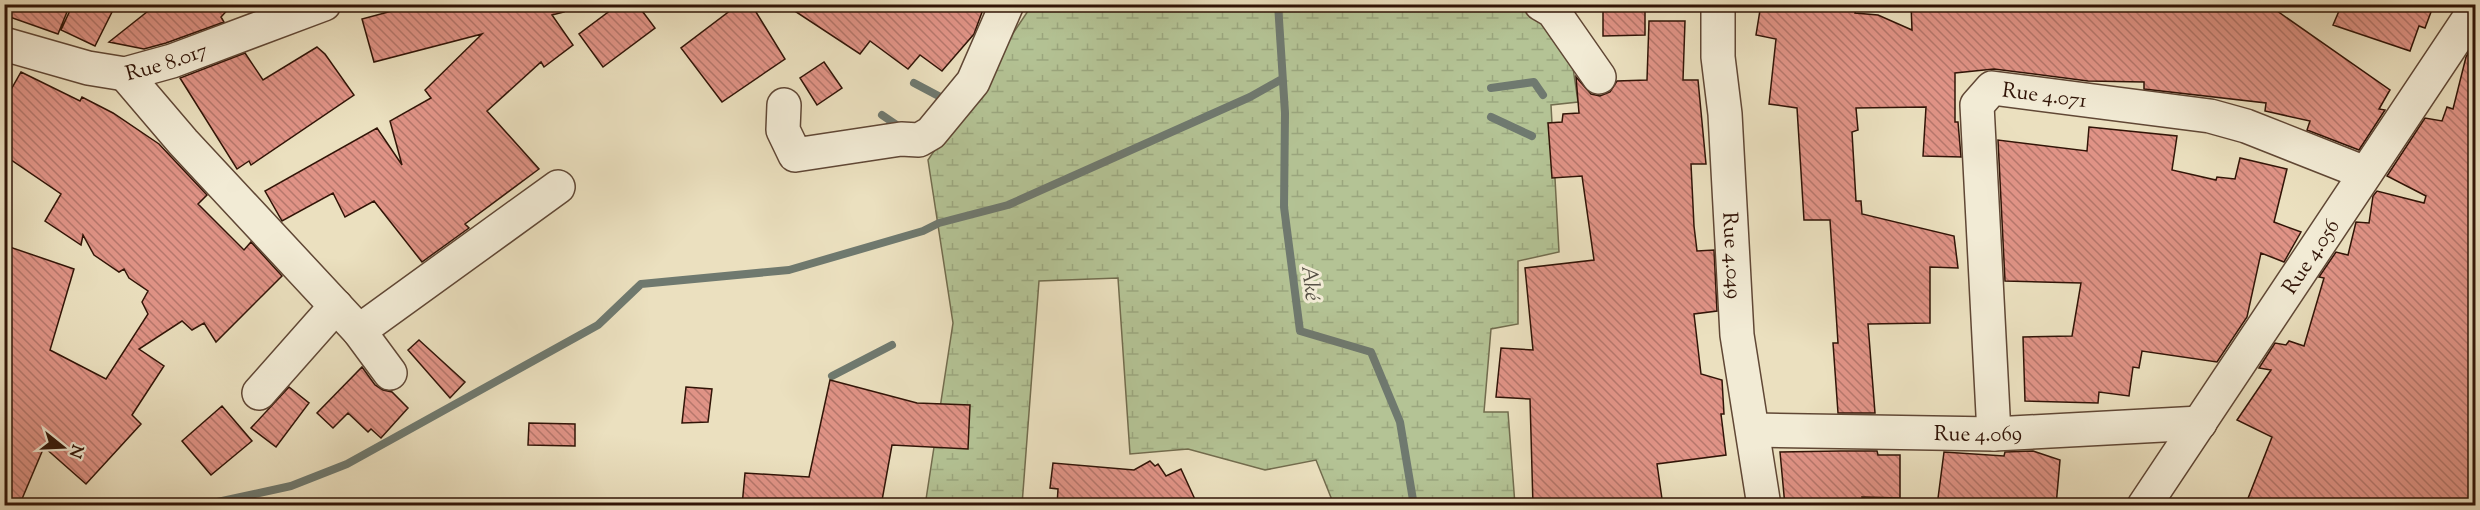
<svg xmlns="http://www.w3.org/2000/svg" width="2480" height="510" font-family="'Sorts Mill Goudy',serif">
<style>
.wetland{fill:url(#wetland-marsh);stroke:#726c4e;stroke-width:1.5}
.lines{fill:none;stroke-linecap:round;stroke-linejoin:round}
.stream{stroke:#6f796f;stroke-width:8}
.building{fill:url(#building-back-hatch);stroke:#311407;stroke-width:1.5}
.minor-casing{stroke:#604735;stroke-width:36}
.minor{stroke:#f2ebd5;stroke-width:33}
.labels{text-anchor:middle;stroke-width:6;stroke-linejoin:round;paint-order:stroke}
.street-label{font-size:21px;fill:#311407;stroke:#f2ebd5}
.water-label{font-size:22px;font-style:italic;fill:#554f44;stroke:#f2ebd5}
</style>
<defs>
<pattern id="wetland-marsh" width="20" height="14" patternUnits="userSpaceOnUse" patternTransform="scale(1.5)"><rect width="20" height="14" fill="#b4c395"/><path d="M1 5h8M5 5V1M11 12h8M15 12V8" fill="none" stroke="#9ba77f"/></pattern>
<pattern id="building-back-hatch" width="6" height="6" patternUnits="userSpaceOnUse" patternTransform="scale(1.5)"><rect width="6" height="6" fill="#e09386"/><path d="M-1 5l2 2M0 0l6 6M5-1l2 2" fill="none" stroke="#b6776c"/></pattern>
</defs>
<rect width="100%" height="100%" fill="#ebe0bf"/>
<filter id="stains"><feTurbulence type="fractalNoise" baseFrequency=".00333" numOctaves="4"/><feColorMatrix values="0 0 0 0 .2 0 0 0 0 .09 0 0 0 0 .02 0 0 0 .5 -.17"/></filter>
<radialGradient id="worn" r=".72"><stop offset=".6" stop-color="#630" stop-opacity="0"/><stop offset="1" stop-color="#630" stop-opacity=".3"/></radialGradient>
<!-- wetland -->
<path class="wetland" d="M1557,4l8,9 13,89 -27,3 8,147 -41,9v63l-27,5 -7,83h24l7,93h-181l-18,-45 -51,10 -77,-21 -58,5 -12,-176 -79,3 -17,224 -97,1 28,-183 -25,-163 104,-155z"/>
<g class="lines">
<!-- stream -->
<path class="stream" d="M1278,4l7,109 -1,94 16,124 71,21 29,70 14,84
M914,83l34,18
M1491,88l43,-6 9,13
M882,115l22,15
M1491,117l41,19
M832,376l60,-31
M199,506l92,-20 56,-22 251,-139 43,-41 148,-14 134,-39 16,-8 69,-18 242,-108 32,-18"/>
</g>
<!-- building -->
<path class="building" d="M4,4h45l18,8 -9,22 -54,-19z
M73,4h43l-21,42 -34,-16z
M157,4h76l-12,13 3,5 -58,21 -22,6 -35,-7z
M418,4h145l1,8 -12,3 21,30 -29,22 -3,-5 -54,49 52,58 -74,55 4,4 -47,34 -48,-61 -29,16 -12,-24 -51,28 -17,-30 112,-63 25,37 -12,-44 41,-23 -6,-8 57,-56 -108,28 -12,-43z
M619,4h18l18,24 -52,39 -24,-33z
M739,4h12l34,55 -63,43 -41,-54z
M784,4h201l-11,30 -32,37 -22,-16 -12,14 -38,-28 -10,13z
M1603,4h42v31l-42,1z
M1761,4h96l-2,9 23,2 34,15 -1,-26h356l123,86 -11,19 6,1 -26,40 -52,-20 3,-9 -45,-10 1,-8 -122,-14v-7l-56,-1 -94,-12 -39,4v49h3l3,35 -38,-1 3,-49 -70,1 2,22 -6,2 4,69h5l1,13 92,22 4,32 -28,-1v56l-62,1 7,89h-37l-5,-70h5l-8,-123h-26l-7,-112 -28,-4 7,-65 -20,-4z
M2342,4h92l-9,24 -6,-2 -9,25 -77,-26z
M1649,21h36l-2,59h15l8,84h-15l3,62 3,25 17,-1 3,61 -23,3 7,60 21,6 2,34h-3l5,41 -69,9 6,42h-130l-3,-107 -34,-2 5,-49 32,2 -8,-82 69,-8 -12,-84 -30,2 -4,-55 14,-1 1,-8 16,-1 -3,-36 15,17 9,2 10,-4 7,-11 30,-1z
M317,47l8,7 29,41 -103,70 -2,-4 -12,8 -57,-91 65,-25 18,27z
M2470,50l5,1v455h-55l-53,-5v5h-122l27,-69 -35,-17 34,-50 -12,-2 16,-25 11,2 3,-4 15,5 20,-68 -5,-1 17,-25 12,3 8,-33 13,1 4,-27 4,-5 47,12 2,-7 -39,-20 38,-58 17,3 5,-14 6,2 13,-52z
M824,62l18,26 -25,17 -17,-27z
M21,72l59,29 2,-4 31,16 46,31 48,51 -9,9 46,46 7,-8 31,34 -66,66 -12,-19 -12,7 -10,-9 -43,28 25,17 -32,49 9,9 -55,60 -42,-37 -25,59h-15v-261l70,24 -24,81 56,29 42,-65 -6,-12 6,-11 -19,-13 -5,-9 -5,3 -25,-17 -11,-20 -2,10 -36,-24 16,-27 -57,-39v-53z
M2089,127l88,9 -5,34 44,10 1,-3 18,2 5,-21 47,11 -13,53 27,10 -17,30 -23,-9 -14,64 -30,45 -75,-11 -3,17 -6,-1 -4,29 -30,-4 -1,11 -73,-2 -2,-64 49,-1 9,-53 -76,-2 -7,-141 89,11z
M419,340l46,42 -15,16 -42,-48z
M362,367l13,18 8,5 9,2 16,16 -27,30 -10,-9 -3,3 -20,-19 -15,15 -16,-15z
M830,380l87,23 53,2 -2,44 -76,-4 -11,61h-139l3,-33 64,4z
M289,387l20,16 -33,44 -25,-19z
M686,387l26,2 -4,33 -26,1z
M222,406l30,35 -41,34 -29,-34z
M529,423l46,1v22l-47,-1z
M1841,451h36l1,4h22v43l-38,-1 1,9h-78l-5,-54z
M2033,451l27,9 -4,46h-119l7,-54 60,4 1,-4z
M1150,461l5,5 3,-2 8,12 15,-7 17,37h-141l1,-17 -8,-1 3,-25 81,7z"/>
<g class="lines">
<defs>
<g id="minor">
<path d="M1541,4l12,7 46,66"/>
<path id="s1" d="M1718,4v53l7,57 12,221 27,171"/>
<path id="s2" d="M4,44l84,24 37,6 47,-13 152,-57"/>
<path d="M125,74l58,68 176,189 31,42"/>
<path d="M784,105l-1,25 12,25 106,-16 18,1 12,-7 42,-51 34,-78"/>
<path d="M359,331l199,-144"/>
<path d="M259,393l77,-87"/>
<path id="s3" d="M1754,430l240,4 206,-11"/>
<path id="s4" d="M1994,434l-17,-329 15,-17 218,28 36,10 119,47"/>
<path id="s5" d="M2144,506l332,-498"/>
</g>
</defs>
<!-- minor casing -->
<use href="#minor" class="minor-casing"/>
<!-- minor -->
<use href="#minor" class="minor"/>
</g>
<g class="labels">
<!-- street labels -->
<g class="street-label">
<text dy="7" stroke="none"><textPath href="#s2" startOffset="168">Rue 8.017</textPath></text>
<text dy="7" stroke="none"><textPath href="#s4" startOffset="405">Rue 4.071</textPath></text>
<text dy="7" stroke="none"><textPath href="#s1" startOffset="252">Rue 4.049</textPath></text>
<text dy="7" stroke="none"><textPath href="#s5" startOffset="300">Rue 4.056</textPath></text>
<text dy="7" stroke="none"><textPath href="#s3" startOffset="224">Rue 4.069</textPath></text>
</g>
<!-- water labels -->
<g class="water-label">
<text transform="translate(1312 283) rotate(83)" y="8">Aké</text>
</g>
</g>
<!-- margin -->
<rect width="2480" height="510" fill="none" stroke="#ebe0bf" stroke-width="24"/>
<rect x="6" y="6" width="2468" height="498" fill="none" stroke="#311407" stroke-width="3"/>
<rect x="12" y="12" width="2456" height="486" fill="none" stroke="#311407" stroke-width="1.5"/>
<!-- north arrow -->
<g transform="translate(63 447) rotate(108)" stroke="#f2ebd5" stroke-width="4.5" paint-order="stroke">
<path d="M0-4.5L10 22L0 15L-10 22Z" fill="#311407"/>
<text y="-9" font-size="16" font-weight="bold" text-anchor="middle" fill="#311407">N</text>
</g>
<rect width="100%" height="100%" filter="url(#stains)"/>
<rect width="100%" height="100%" fill="url(#worn)"/>
</svg>
